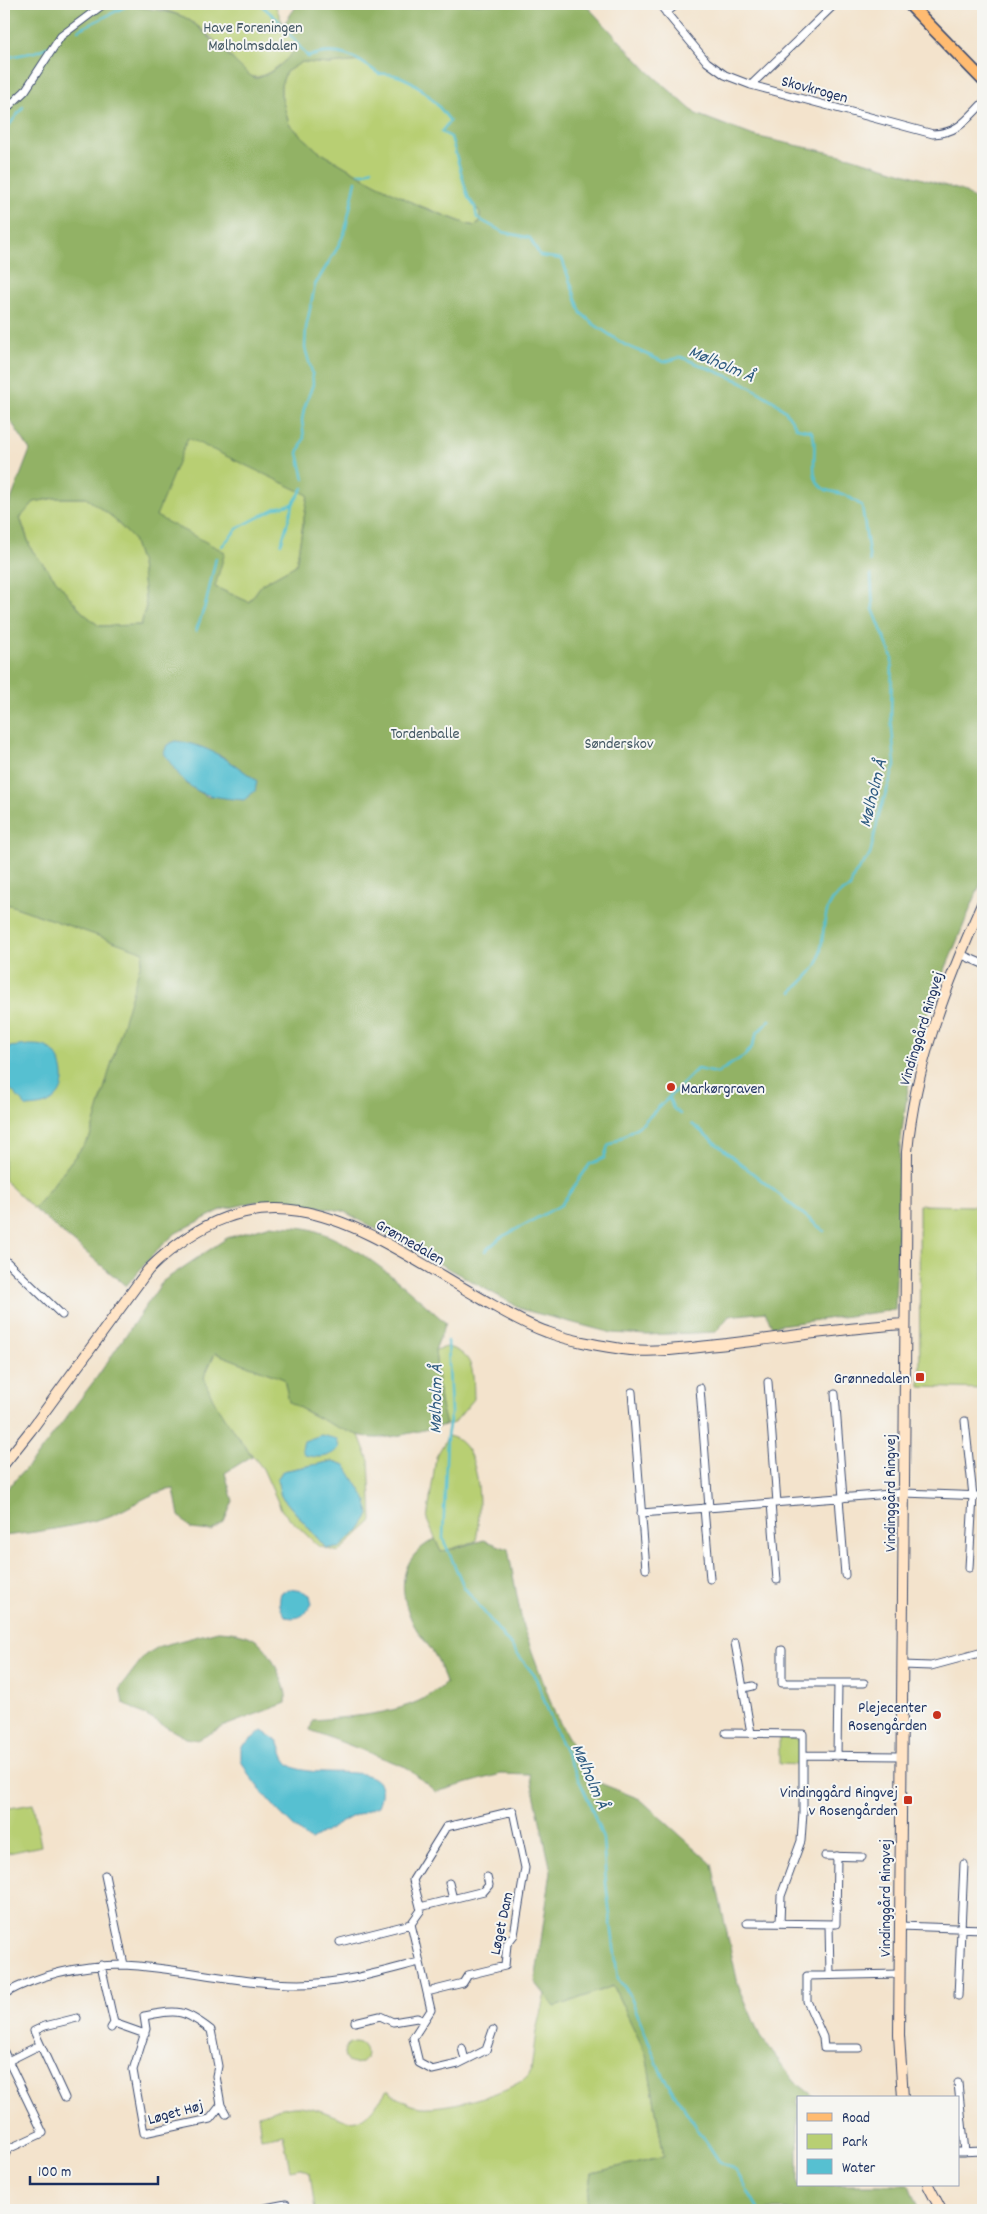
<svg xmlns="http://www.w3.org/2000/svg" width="987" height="2214" font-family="Dekko,sans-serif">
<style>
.green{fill:#b8cf73;stroke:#6a7f68;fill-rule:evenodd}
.forest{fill:#92b265;stroke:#567062;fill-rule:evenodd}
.water{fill:#56c0d1;stroke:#387898}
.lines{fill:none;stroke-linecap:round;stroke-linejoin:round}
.stream{stroke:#56c0d1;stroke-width:2.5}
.street-casing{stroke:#3b4a6e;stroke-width:9}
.secondary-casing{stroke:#3b4a6e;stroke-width:12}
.primary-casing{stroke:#3b4a6e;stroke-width:14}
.street{stroke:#fff;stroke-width:7}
.secondary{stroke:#ffe4c6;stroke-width:10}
.primary{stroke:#ffbb71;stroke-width:11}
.poi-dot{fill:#c8321e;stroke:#f6f6f2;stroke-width:2}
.labels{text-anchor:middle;stroke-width:4;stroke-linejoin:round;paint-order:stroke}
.park-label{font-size:16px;fill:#425763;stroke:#f6f6f2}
.street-label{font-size:16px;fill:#1b2f5e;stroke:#f6f6f2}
.poi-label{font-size:16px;fill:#1b2f5e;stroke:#f6f6f2;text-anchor:end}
.water-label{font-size:18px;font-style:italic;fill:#2d5a80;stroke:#f6f6f2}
</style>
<rect width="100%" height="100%" fill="#f6f6f2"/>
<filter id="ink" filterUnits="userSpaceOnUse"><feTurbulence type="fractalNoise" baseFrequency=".02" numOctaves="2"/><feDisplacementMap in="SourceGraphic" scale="10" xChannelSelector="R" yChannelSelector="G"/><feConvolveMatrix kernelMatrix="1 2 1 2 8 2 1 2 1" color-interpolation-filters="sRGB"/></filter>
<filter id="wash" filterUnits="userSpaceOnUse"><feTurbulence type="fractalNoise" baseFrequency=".0096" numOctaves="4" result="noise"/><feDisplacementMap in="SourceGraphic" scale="20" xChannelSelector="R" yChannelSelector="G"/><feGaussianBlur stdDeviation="1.12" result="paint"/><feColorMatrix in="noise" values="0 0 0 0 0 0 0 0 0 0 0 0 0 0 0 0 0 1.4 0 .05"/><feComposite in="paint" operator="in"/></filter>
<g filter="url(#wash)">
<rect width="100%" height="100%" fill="#f3e3cc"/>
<!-- green -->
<path class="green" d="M143,4h132l8,21 15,19c-2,11 -33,35 -44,33 -10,-1 -21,-18 -28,-26 -10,-10 -30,-28 -42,-34 -13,-6 -28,-9 -41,-13z
M361,61l18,13 14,-1 21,11 23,19 13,18 1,16 6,20 23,56v9l-5,4 -8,-2 -59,-23 -47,-25 -43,-25 -29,-27 -8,-29v-10l5,-13 16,-10 28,2z
M188,437l120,57 -12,71 -34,19 -13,18 -34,-15 -60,-71z
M55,498h31l24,17 23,24 8,25 5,42 -5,19 -42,1 -18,-15 -50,-62 -11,-32 14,-15z
M4,903l141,49 -55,185 -56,72 -30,-29z
M919,1205l59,1 5,5v178l-63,-2z
M447,1347c29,7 26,27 27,52l-20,24 -8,2 -6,-23 -5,-52z
M215,1353l69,26 6,23 20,12 49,21 10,26 3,60 -34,31 -20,-6 -36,-35 -19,-42 -42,-54 -11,-19 -6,-19zM333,1461l-7,87 -45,-52 -4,-17 6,-8z
M448,1436c36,6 33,79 28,105l-35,11 -14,-32 9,-63z
M779,1737l19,2 3,4 -1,22 -21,-1z
M33,1804l8,42 -37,8v-45z
M613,1986l33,67 18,103 -72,17 -6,37h-271l-5,-37 -10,-5 -10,2 -7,-36 -22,4 -3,-23c13,-3 28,-10 41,-9 48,5 51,38 88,-16 12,8 21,16 35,17 23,2 99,-15 109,-36l5,-40 9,-37 10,13z
M344 2053a11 11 0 1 1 22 0a11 11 0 1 1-22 0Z"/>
<!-- forest -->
<path class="forest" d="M4,4c51,0 135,-4 180,13 16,7 64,61 71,61 11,1 41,-24 43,-34l-15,-19 15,-21h287l63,67 48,43 58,22 96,21 113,34 20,15v672l-50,121 -15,44 -8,32 -10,70 -5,165 -123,16 -7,-14 -36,4 -13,16 -69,3 -35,-2 -88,-23 -181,-99 -57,-10 -32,1 -33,8 -45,23 -19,17 -31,36 -92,-77 56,-72 54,-185 -140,-49v-385l26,-68 -26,-39zM361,61l18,13c31,-3 54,24 71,47l-9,11 10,5 17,60 12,16v9l-5,4 -8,-2 -48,-18 -58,-30 -43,-25 -29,-27 -8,-29v-10l5,-13 16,-10 28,2zM188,438l120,57 -12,70 -34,19 -13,18 -34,-15 10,-35 -69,-36zM55,498h31l24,17 23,24 8,25 5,42 -5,19 -42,1 -18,-15 -50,-62 -11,-31 14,-16zM219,754l38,27 -49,16 -22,-13z
M271,1225c13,2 30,1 42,5 47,14 97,61 133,93l-11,27 5,52 6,23c-22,4 -45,12 -68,13 -25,1 -67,-24 -89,-36l-5,-23 -69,-26 -11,24c10,31 29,53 48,79l-27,17 8,28 -9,21 -13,9 -20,-2 -12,-13 -5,-27c-24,2 -44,20 -67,28 -33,10 -69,15 -103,19v-44l32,-35 61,-80 66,-96 64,-43z
M435,1539l6,13 43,-12 24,9 15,78 32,87 37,66 48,19 72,65 26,120 22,52 34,45 22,17h-18v87h111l10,25h-333l6,-37 72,-17 -18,-102 -33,-68 -58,21 -20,-25 16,-111 -21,-96 -29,-1 -65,18 -30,-25 -96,-37 3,-10c44,-4 99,-5 133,-37 -3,-8 -5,-18 -10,-26 -6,-11 -16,-20 -22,-32 -17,-34 -16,-67 21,-86z
M218,1631c37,2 47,10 61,43 5,11 8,18 7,29l-64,24 -24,13 -12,-2 -63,-35 -3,-15 25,-33 15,-9z"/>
<!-- water -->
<path class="water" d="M175,741c32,3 57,21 82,40l-2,10 -11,9c-46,-4 -55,-7 -80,-47l3,-8z
M29,1045c6,0 14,0 19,3 15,8 21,37 8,49 -8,9 -18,9 -29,10l-23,-25v-28l6,-7z
M321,1435l16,4 2,9c-11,11 -20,10 -34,7l-3,-6 2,-8z
M333,1461l12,4 22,36 2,14 -10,15 -20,18h-13l-45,-52 -4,-17 6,-8z
M289,1589l13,2 8,4 2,9c-7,11 -12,16 -26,13 -6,-8 -8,-14 -5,-24z
M262,1731l16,10c4,8 4,18 12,24 24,18 109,-11 88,41l-27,11 -40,23c-17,-9 -66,-63 -70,-81 0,-4 0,-8 0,-12z"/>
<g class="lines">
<!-- stream -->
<path class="stream" d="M260,4l17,15 31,38c28,-11 49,0 71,17 31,-3 54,24 71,47l-9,11 10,5 17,60 7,10 2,11 26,14 27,6 10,18 22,3 19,54 14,12 30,20 39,17 17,-5 61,25 33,20 11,10 11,16 14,3c10,16 -7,48 15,59 5,2 11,2 16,4 7,2 14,8 20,12l8,55
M78,30l51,-25
M4,58l31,-6 13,-5
M4,132l19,-25
M358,173h7l7,-4
M304,479l-6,-26 6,-15 -2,-18 2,-11 9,-25 -1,-12 -7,-24 1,-20 9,-43 23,-38 7,-16 11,-50
M281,544l12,-39
M222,546l16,-18 38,-20 17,-4 10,-16
M196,631l10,-28 10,-45
M792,992c7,-8 22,-19 26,-30 9,-27 -1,-63 32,-74l4,-13 16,-20 9,-41 16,-49 -4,-49 1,-59 -19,-48 -2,-34
M669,1098l4,10 7,6
M692,1124l132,107
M485,1251l15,-13 61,-33 29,-41 14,-6 4,-12 34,-22 55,-55 20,4 27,-17 7,-7 6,-16 13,-13
M448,1341l3,73 -4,22 -4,103 21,48 71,89 22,58 31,65 15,40 3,44 12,96 11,14 33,82 57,86 17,10 23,39"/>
</g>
</g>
<g filter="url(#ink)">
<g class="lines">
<defs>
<path id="street" d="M659,4l48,58 18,13 26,10 182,49c25,-1 33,-14 50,-31
M666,13l11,-9
M751,85l84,-81
M4,111l21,-20 36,-55 43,-32
M960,954l23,10
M4,1259l58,56
M768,1382l9,121
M700,1388l9,120
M632,1392l14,177
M835,1394l8,104
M965,1421l8,75 -4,72
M839,1498l6,77
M771,1503l6,77
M704,1508l6,71
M641,1513l263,-20 79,3
M735,1643l16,90
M782,1650v33h82
M902,1665l29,1 52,-14
M744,1688l9,-2
M726,1733l77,1v78l-2,29 -20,55 -1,27
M804,1755l97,1
M837,1756l1,-73
M825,1856l37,1
M449,1883l4,16
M420,1907l64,-16 5,-6 -2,-8
M747,1923l89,1 1,-68
M829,1924l1,51
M900,1926l83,3
M340,1942l71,-18
M101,1965l13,58 -3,5
M124,1965c58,3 116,19 175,19 41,0 81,-12 120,-22
M427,1992l36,-9 5,-8 37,-9 2,-22 7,-9 11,-67 -12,-57 -67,16 -33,53 8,30 -10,14 20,86 -18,28 6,25 13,7 26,-6 28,-14 7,-20
M4,1994c36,-20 78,-29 120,-29l-19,-90
M958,1996l6,-132
M355,2022l25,-6 13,6 24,-4 7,3
M114,2023l31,11
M462,2048l3,12
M859,2048h-35l-1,-11 -16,-36v-25l92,-2
M4,2052l39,81 -35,16 -4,8
M8,2061l32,-16
M958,2083l7,69
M65,2098l-31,-67 11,-5 32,-8
M221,2105l-11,14 -66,14 -11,-63 13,-41 -2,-13c34,-6 38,-8 67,14l7,36 -2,10 5,29 5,9
M958,2152l25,-1
M255,2210l31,-6 1,6"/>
<path id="secondary" d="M4,1464l27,-34 117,-160c121,-119 216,-39 334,29 21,12 42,25 65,33 24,9 50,13 75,17 32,5 72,-2 105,-5 59,-7 118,-16 177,-20
M903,2098l-4,-63 8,-883c8,-89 40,-169 76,-250
M928,2185l13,25"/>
<path id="primary" d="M909,4l74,76"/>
</defs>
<!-- street casing -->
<use href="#street" class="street-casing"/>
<!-- secondary casing -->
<use href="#secondary" class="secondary-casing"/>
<!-- primary casing -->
<use href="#primary" class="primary-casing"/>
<!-- street -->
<use href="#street" class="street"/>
<!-- secondary -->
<use href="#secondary" class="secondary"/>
<!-- primary -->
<use href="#primary" class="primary"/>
</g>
</g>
<!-- markers -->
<g class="poi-dot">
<circle cx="671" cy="1087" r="5"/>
<rect x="915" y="1372" width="10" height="10" rx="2.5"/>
<circle cx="937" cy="1715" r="5"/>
<rect x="903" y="1795" width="10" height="10" rx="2.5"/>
</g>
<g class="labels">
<!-- park labels -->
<g class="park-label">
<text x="253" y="32">Have Foreningen<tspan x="253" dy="18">Mølholmsdalen</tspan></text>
<text x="425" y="738">Tordenballe</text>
<text x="619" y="748">Sønderskov</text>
</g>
<!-- street labels -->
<g class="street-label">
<text transform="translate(815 88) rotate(15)" y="6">Skovkrogen</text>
<text transform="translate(920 1028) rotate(-73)" y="6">Vindinggård Ringvej</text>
<text transform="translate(411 1241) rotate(30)" y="6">Grønnedalen</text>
<text transform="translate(889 1493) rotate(-90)" y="6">Vindinggård Ringvej</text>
<text transform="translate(884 1898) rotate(-90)" y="6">Vindinggård Ringvej</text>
<text transform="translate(500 1923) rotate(-78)" y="6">Løget Dam</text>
<text transform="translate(175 2111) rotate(-15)" y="6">Løget Høj</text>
</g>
<!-- poi labels -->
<g class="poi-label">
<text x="681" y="1093" text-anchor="start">Markørgraven</text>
<text x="910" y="1383">Grønnedalen</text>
<text x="927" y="1712">Plejecenter<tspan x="927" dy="18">Rosengården</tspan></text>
<text x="898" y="1797">Vindinggård Ringvej<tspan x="898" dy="18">v Rosengården</tspan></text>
</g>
<!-- water labels -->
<g class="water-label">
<text transform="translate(722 363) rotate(23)" y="6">Mølholm Å</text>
<text transform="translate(872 793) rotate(-76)" y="6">Mølholm Å</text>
<text transform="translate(435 1399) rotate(-89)" y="6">Mølholm Å</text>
<text transform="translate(591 1776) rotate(67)" y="6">Mølholm Å</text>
</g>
</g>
<!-- margin -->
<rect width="987" height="2214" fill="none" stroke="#f6f6f2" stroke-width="20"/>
<!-- legend -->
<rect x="797" y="2096" width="162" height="90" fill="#f6f6f2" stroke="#9ea6b7"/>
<rect x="807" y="2113" width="25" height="8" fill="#ffbb71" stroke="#9ea6b7"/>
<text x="842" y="2122" font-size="15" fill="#1b2f5e">Road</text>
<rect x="807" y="2134" width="25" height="15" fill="#b8cf73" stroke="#9ea6b7"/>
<text x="842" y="2146" font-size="15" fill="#1b2f5e">Park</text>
<rect x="807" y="2159" width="25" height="15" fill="#56c0d1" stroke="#9ea6b7"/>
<text x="842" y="2172" font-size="15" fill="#1b2f5e">Water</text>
<!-- scale -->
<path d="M30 2176v8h128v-8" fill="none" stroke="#1b2f5e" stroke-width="2.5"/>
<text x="38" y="2176" font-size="15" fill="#1b2f5e" stroke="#f6f6f2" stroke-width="4" paint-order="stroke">100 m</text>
</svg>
